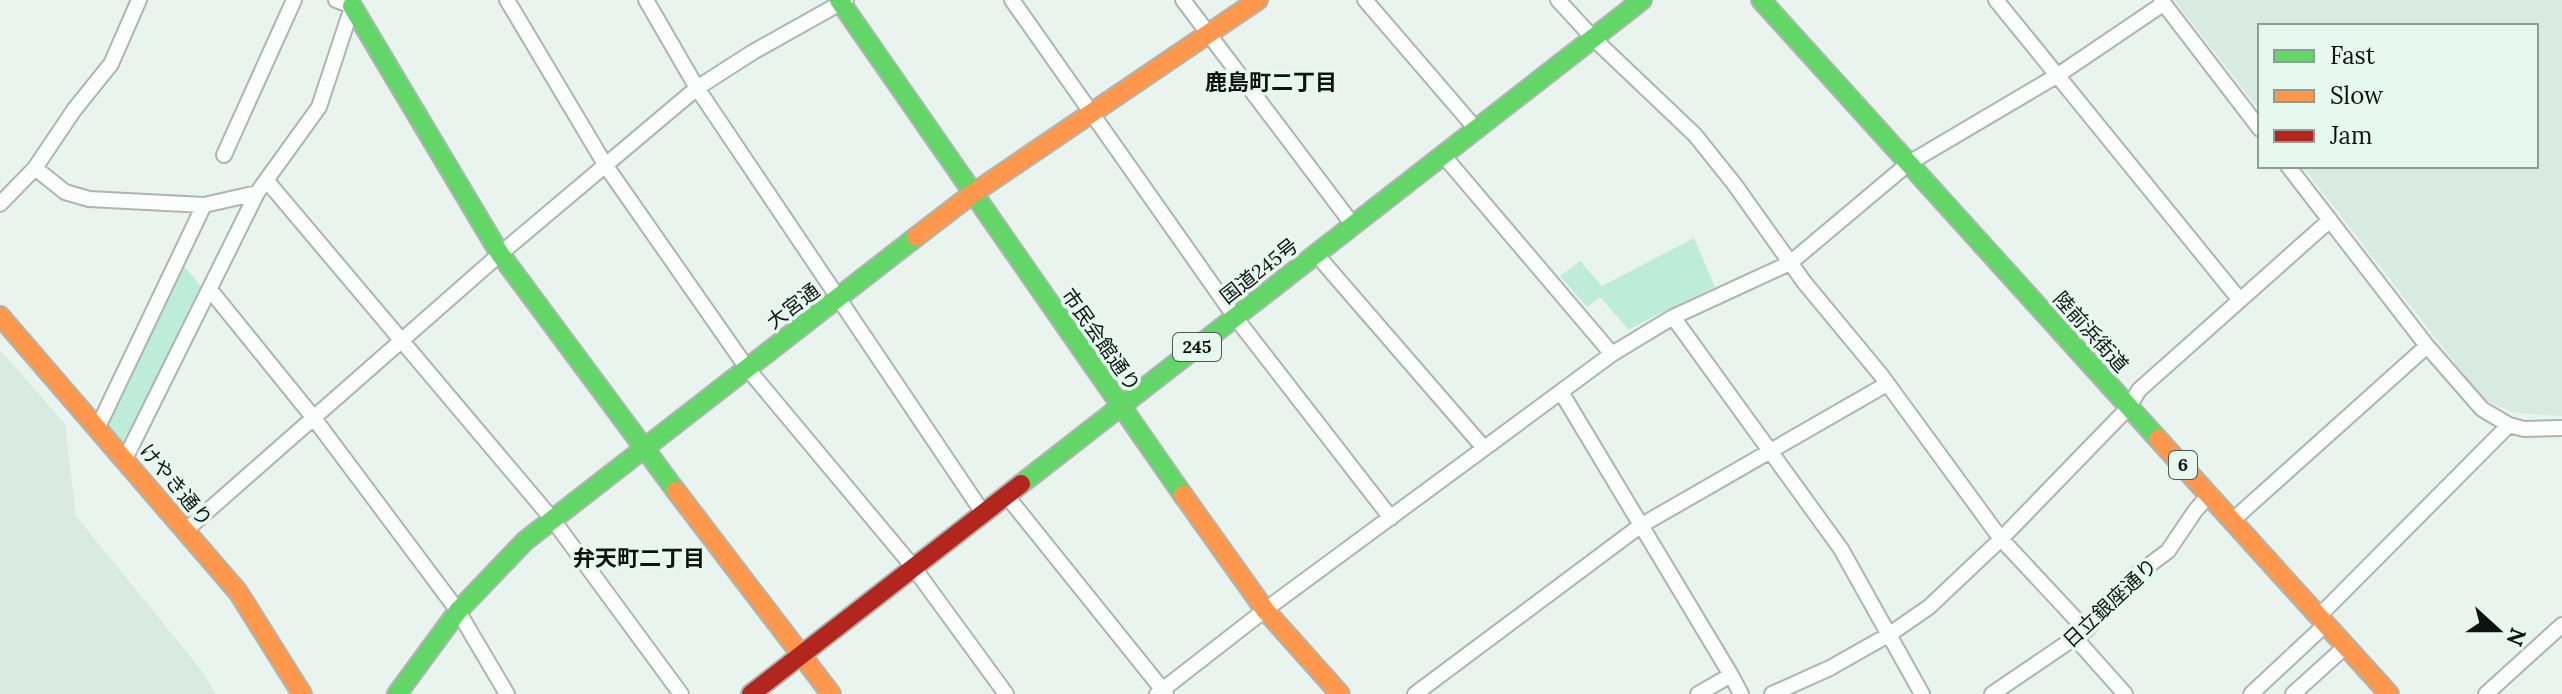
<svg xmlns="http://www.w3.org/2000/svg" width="2562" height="694" font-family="Lora,'Noto Sans JP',serif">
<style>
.built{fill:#d9eae2}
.green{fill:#bdecd9}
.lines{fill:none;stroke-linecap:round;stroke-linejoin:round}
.street-casing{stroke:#adb5b1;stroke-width:18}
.fast-casing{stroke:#adb5b1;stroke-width:22}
.slow-casing{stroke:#adb5b1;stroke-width:22}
.jam-casing{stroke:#adb5b1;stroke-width:22}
.street{stroke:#fcfdfd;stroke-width:14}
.fast{stroke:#63d668;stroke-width:18}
.slow{stroke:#ff974d;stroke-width:18}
.jam{stroke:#b3261e;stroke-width:18}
.labels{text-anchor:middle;stroke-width:7;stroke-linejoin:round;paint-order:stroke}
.shield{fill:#e6f8f0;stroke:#4e5853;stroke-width:2}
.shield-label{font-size:18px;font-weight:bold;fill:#0d1310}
.street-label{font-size:20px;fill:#0d1310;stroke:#e6f8f0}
.neighbourhood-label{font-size:22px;font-weight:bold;fill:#0d1310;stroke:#e6f8f0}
</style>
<rect width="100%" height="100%" fill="#eaf4ef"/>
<!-- built -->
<path class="built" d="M2174,0h388v416l-48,-3 -31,-14 -181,-233h234v-140h-276v85z
M0,350l65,74 11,92 126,155 14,23h-216z"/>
<!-- green -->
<path class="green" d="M1694,238l21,49 -63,30 -23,13 -29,-33 -13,10 -27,-31 20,-15 22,25z
M180,261l26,31 -82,162 -23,-27z"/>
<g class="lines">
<defs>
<path id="street" d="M336,0l16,6
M507,0l99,166 141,202 167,200 92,126
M646,0l51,88 286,425
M1012,0l223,317 156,201
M1183,0l170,225
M1365,0l111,129
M1558,0l35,38 102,97 40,50 69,97 77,93 120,164 85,91
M1996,0l243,299
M2161,0l99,129
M224,155l70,-155
M1443,155l169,199
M2288,166l139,180 55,63 27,16 15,4 38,-1
M35,168l30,24 24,7 115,6 53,-12
M267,181l286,339 128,174
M0,204l35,-36 39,-58 37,-46 28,-64
M1316,254l168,194
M211,291l102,126 145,194 49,83
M1673,317l168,232 81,145
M1561,392l170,283
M97,429l107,-224
M125,459l132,-266 62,-86 34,-103
M1006,495l160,199
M2234,519l193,-173
M186,530l314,-276 197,-166 56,-36 93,-52
M2319,616l190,-191
M2076,639l49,55
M1157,694l108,-84 347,-256 61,-37 117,-54 119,-100 149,-88 105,-71
M1415,694l225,-168 247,-142
M1698,694l33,-19 10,19
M1772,694l58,-26 60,-34 39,-27 72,-68 128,-132 10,-17 191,-170
M1992,694l94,-64 46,-52 36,-27 27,-40 15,-17
M2251,694l75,-70
M2293,694l53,-48
M2486,694l76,-69"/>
<path id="fast" d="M839,0l344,495
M1761,0l397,439
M352,6l148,248 176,237
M1021,484l621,-484
M397,694l61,-83 67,-70 391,-304"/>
<path id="slow" d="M916,237l56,-43 286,-194
M0,316l238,276 64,102
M2158,439l231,255
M676,491l155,203
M1183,495l82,115 75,84"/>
<path id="jam" d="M751,694l270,-210"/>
</defs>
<!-- street casing -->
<use href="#street" class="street-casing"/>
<!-- fast casing -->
<use href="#fast" class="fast-casing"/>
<!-- slow casing -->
<use href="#slow" class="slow-casing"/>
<!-- jam casing -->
<use href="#jam" class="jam-casing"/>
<!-- street -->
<use href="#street" class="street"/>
<!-- fast -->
<use href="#fast" class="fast"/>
<!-- slow -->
<use href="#slow" class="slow"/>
<!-- jam -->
<use href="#jam" class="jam"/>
</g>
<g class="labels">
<!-- shield labels -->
<g class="shield">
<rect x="1173" y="333" width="48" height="28" rx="6"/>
<rect x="2169" y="451" width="28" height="28" rx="6"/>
</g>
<g class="shield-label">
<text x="1197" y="353">245</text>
<text x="2183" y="471">6</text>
</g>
<!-- street labels -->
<g class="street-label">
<text transform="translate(1259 271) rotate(-38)" y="7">国道245号</text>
<text transform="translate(793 306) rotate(-37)" y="7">大宮通</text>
<text transform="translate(2091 332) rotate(48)" y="7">陸前浜街道</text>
<text transform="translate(1101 340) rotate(55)" y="7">市民会館通り</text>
<text transform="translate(176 485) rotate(50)" y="7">けやき通り</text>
<text transform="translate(2110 603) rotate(-43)" y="7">日立銀座通り</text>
</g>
<!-- neighbourhood labels -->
<g class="neighbourhood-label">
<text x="1271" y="90">鹿島町二丁目</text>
<text x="639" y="566">弁天町二丁目</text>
</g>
</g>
<!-- legend -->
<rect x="2258" y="24" width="280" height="144" fill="#e6f8f0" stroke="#8f9c96" stroke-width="2"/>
<rect x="2274" y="50" width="40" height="12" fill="#63d668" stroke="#8f9c96" stroke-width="2"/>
<text x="2330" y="64" font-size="24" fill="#0d1310">Fast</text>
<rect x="2274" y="90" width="40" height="12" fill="#ff974d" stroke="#8f9c96" stroke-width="2"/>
<text x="2330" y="104" font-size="24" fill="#0d1310">Slow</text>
<rect x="2274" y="130" width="40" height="12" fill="#b3261e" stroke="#8f9c96" stroke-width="2"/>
<text x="2330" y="144" font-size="24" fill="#0d1310">Jam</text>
<!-- north arrow -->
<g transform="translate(2498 630) rotate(111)" stroke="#e6f8f0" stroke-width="6" paint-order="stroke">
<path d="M0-6L14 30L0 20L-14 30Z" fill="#0d1310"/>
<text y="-12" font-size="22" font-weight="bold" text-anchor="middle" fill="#0d1310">N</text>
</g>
</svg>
